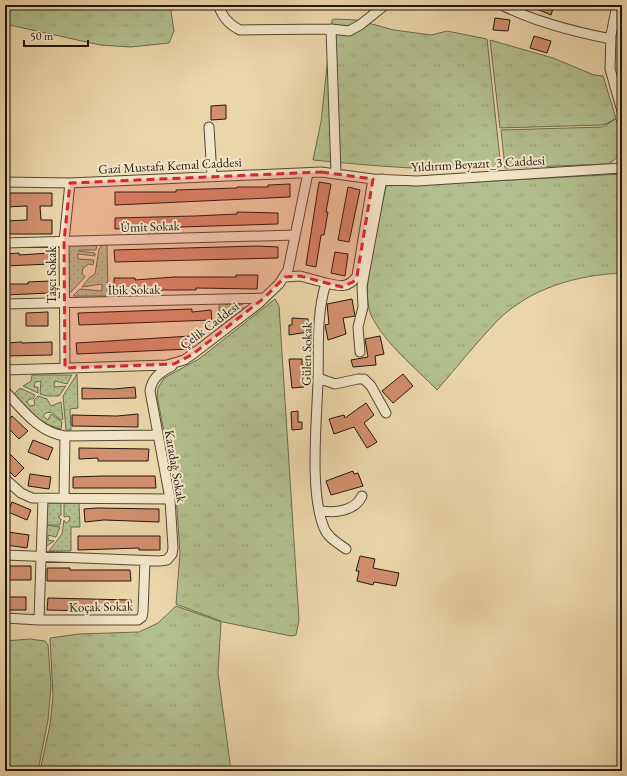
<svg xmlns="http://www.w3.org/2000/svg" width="627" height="776" font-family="'EB Garamond',serif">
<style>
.grass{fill:url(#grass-tufts);stroke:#6a6b4d}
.park{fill:url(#park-dots);stroke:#6a6b4d}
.building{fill:#d28f6d;stroke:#21170e}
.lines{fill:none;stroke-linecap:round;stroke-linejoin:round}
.minor-casing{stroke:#544735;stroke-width:11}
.minor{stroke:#f2e4c7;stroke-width:9}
.marked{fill:#d62828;fill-opacity:0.2;stroke:#d62828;stroke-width:3;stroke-dasharray:8 5;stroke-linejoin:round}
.labels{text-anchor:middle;stroke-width:4;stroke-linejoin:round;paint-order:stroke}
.street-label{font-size:13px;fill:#21170e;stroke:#f2e4c7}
</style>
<defs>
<pattern id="grass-tufts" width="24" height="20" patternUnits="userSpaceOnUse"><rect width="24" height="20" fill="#b2bf8c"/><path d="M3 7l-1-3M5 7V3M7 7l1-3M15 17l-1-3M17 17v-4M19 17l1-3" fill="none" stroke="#99a378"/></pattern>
<pattern id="park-dots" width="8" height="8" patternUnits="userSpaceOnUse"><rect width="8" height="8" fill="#b2bf8c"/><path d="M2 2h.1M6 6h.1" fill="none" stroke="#99a378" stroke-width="1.8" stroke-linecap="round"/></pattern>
</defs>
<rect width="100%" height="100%" fill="#ebd6a9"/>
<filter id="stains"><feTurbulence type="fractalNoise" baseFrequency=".005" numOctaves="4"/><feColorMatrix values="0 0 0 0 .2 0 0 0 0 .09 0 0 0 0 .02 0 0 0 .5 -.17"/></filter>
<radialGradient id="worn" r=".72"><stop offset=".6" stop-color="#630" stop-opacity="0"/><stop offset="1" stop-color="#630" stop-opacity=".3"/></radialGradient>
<!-- grass -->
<path class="grass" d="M5,5h165l4,26 -5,12 -38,4 -31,-2 -95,-21z
M334,19l23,1 37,10 37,5 16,-4 40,8 14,129c-63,4 -125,-2 -188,-8l8,-38 11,-102z
M490,40l63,18 41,17 9,1 13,42 -8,5 -7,2 -101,3z
M616,119c6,19 11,35 -8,45l-103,4 -4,-38 101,-3z
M622,174v99c-45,2 -92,15 -125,48 -21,22 -40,46 -60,69 -22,-23 -52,-46 -66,-75 -12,-26 10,-104 16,-133l68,1z
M275,299l4,7 20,314 -3,15 -5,1 -68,-14 -47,-18 4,-51 -4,-59 -19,-98 1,-8 6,-10 35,-19z
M176,606l45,16 -3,51 13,98h-191l10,-46 3,-29 -3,-58 29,-4 60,-2 19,-9z
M30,639l15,2 3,4 3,41 -3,34 -10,51h-33v-130z"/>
<!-- park -->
<path class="park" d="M103,244h4l1,52h-35l7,-7 22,2v-7l-20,3 8,-10 5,-3 4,-25z
M72,245h25l-1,5h-17l-1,1 17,2v3l-17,-2v5l16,1 -1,5 -4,-1 -6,4 -1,5 3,4 -16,17 -2,-45z
M219,304h24l-16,7 1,2 18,-6 -27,21z
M77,374l1,34 -8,1 1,21h-5l-3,-34z
M32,375h40l-5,9 -12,-3 -1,6 12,-1 -7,10h-12l-7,-2 1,-13 -6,1 -1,5h4v6l-15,-7 8,-5z
M20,388l15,7 -2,4h-4l-2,3 3,4 5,-1 -1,-5 4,-4 9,3 4,7 10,-4 2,17 -2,1 -10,-8 -5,1 -3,3 5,4 3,-6 11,8 -1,7 -19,-6 -29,-28z
M49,503h12v12l-3,2 3,2 -1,6h-14l14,2 -4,10 -8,-2v5l6,1 -9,6 2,-42z
M64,503h15l1,24h-9v24h-22l13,-17 2,-14 2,3 4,-3 -1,-4 -5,1z"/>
<!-- building -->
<path class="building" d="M527,5h27l-3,10z
M495,18l15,2 -2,11 -15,-1z
M534,36l17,5 -4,12 -17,-5z
M226,105v14l-15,1v-14z
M319,182l12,2 -5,28h2l-4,23h-3l-5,32 -10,-2z
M290,184v13l-175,8v-13h61v-2l61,-2v-1h31v-2z
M348,187l12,3 -11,52 -11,-2z
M5,193h47v13h-12l1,14h11v14h-47v-13l22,-1v-14l-22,1z
M237,212l41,1v11l-163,5v-11l80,-2 42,-2z
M258,246l20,1v11l-163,4 -1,-12z
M335,252l13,2 -3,22 -14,-3z
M19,253v2l31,-2 1,11 -46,2v-12z
M236,275h22l-1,14 -61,-1v2h-82v-12h21v2l39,-3h62z
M50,281v12l-45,2v-11h23v-2z
M352,299l3,17 -12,2 3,16 -18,6 -3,-15 4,-1 -2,-20z
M192,309v3l19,-2 1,10 -133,5 -1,-12z
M48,312v14h-22v-13z
M292,318l16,1v13l-19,3v-10h3z
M191,336l1,11 -2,2 -113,5 -1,-11z
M380,336l4,18 -9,2 1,9 -23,2 -2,-7 17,-3 -3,-18z
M22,342v1l30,-1v13l-47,1v-13z
M289,359h13v6h3v7h-3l2,15 -12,1z
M403,374l10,12 -20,17 -11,-12z
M135,387l1,11 -54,1v-11l32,1z
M366,403l8,12 -10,8 13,19 -10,6 -13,-21 -20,7 -5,-15 15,-4 1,3z
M298,411v11h4v7l-10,1 -1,-18z
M138,414v13l-66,-1v-11l45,1z
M12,416l16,15 -9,8 -14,-14z
M33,440l20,8 -5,12 -20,-8z
M79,448l70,1 -1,12h-50v-3l-19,1z
M9,453l15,15 -9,9 -10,-10v-10z
M353,471l1,3 4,-1 5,13 -32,9 -5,-14z
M30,474l21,3 -2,12 -21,-3z
M103,476h52l1,12h-83v-11z
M12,502l19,8 -4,10 -19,-8z
M97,508l62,1v13l-55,-2 -19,2 -1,-13z
M8,532l21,3 -2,13 -21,-3z
M78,536h82v14h-21v-2l-61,2z
M360,556l15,3 -2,9 26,5 -3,13 -22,-4 -1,3 -16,-4 2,-10h-3z
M10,566h21v14h-22z
M47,568h23v2h60l1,11h-84z
M6,597h20v13h-20z
M48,598l83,2v12l-84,-2z"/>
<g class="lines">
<defs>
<path id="minor" d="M218,5c5,12 10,19 22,25l91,-1 18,2 11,-6 25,-20
M502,5c33,17 73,27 109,34
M617,5l-6,30 -1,34 12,42
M331,29l5,144
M209,127l3,49
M5,182l65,1 251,-11 52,7 44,2 205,-13
M5,243l290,-8
M285,277l15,-1 26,7
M5,304l259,-6
M360,352l-2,-25 5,-20 -1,-21 20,-107
M65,368l-1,-127 6,-58
M5,370l162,-5 17,-5 9,-6 65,-50 21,-20 9,-14 20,-97
M318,378l17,6 23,-5h6l7,7 15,27
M5,391c18,19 33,41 60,45l93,-1
M5,479l16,14 11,5 138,1
M64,498l1,-62
M319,510c15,4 36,1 43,-14
M346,549c-8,-6 -18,-11 -22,-21 -15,-37 -7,-107 -6,-148 1,-33 -2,-65 8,-97 13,3 22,6 31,-7l16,-97
M5,555l154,6 8,-1 5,-6 1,-6 -3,-49 -20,-108c2,-14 11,-19 22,-25
M5,618l34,2h99l4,-3 1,-5 2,-51
M39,620l4,-121"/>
</defs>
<!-- minor casing -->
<use href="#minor" class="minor-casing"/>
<!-- minor -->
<use href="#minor" class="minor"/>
</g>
<!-- marked area -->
<path class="marked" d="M321,172l52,7 -16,97 -4,6 -11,5 -42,-11 -15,1 -21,21 -71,56 -19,10 -109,4 -1,-127 6,-58z"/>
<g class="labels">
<!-- street labels -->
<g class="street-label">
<text transform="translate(478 163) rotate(-3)" y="5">Yıldırım Beyazıt_3 Caddesi</text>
<text transform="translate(170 165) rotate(-3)" y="5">Gazi Mustafa Kemal Caddesi</text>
<text transform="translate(150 226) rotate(-2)" y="5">Ümit Sokak</text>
<text transform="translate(51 275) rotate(-90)" y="5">Taşcı Sokak</text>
<text transform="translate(134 289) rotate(-1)" y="5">İbik Sokak</text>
<text transform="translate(209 325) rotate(-37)" y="5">Çelik Caddesi</text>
<text transform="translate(306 354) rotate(-89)" y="5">Gülen Sokak</text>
<text transform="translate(176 466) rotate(80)" y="5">Karadağ Sokak</text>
<text transform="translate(101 606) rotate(-1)" y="5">Koçak Sokak</text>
</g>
</g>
<!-- margin -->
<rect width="627" height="776" fill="none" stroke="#ebd6a9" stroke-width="20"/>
<rect x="6" y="6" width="615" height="764" fill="none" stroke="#21170e" stroke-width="2"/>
<rect x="10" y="10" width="607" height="756" fill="none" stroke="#21170e"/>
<!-- scale -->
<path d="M24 40v6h64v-6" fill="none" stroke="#21170e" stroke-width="2"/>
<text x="30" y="40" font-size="12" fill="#21170e" stroke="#f2e4c7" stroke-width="3" paint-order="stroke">50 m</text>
<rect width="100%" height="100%" filter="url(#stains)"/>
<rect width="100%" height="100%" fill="url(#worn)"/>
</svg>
